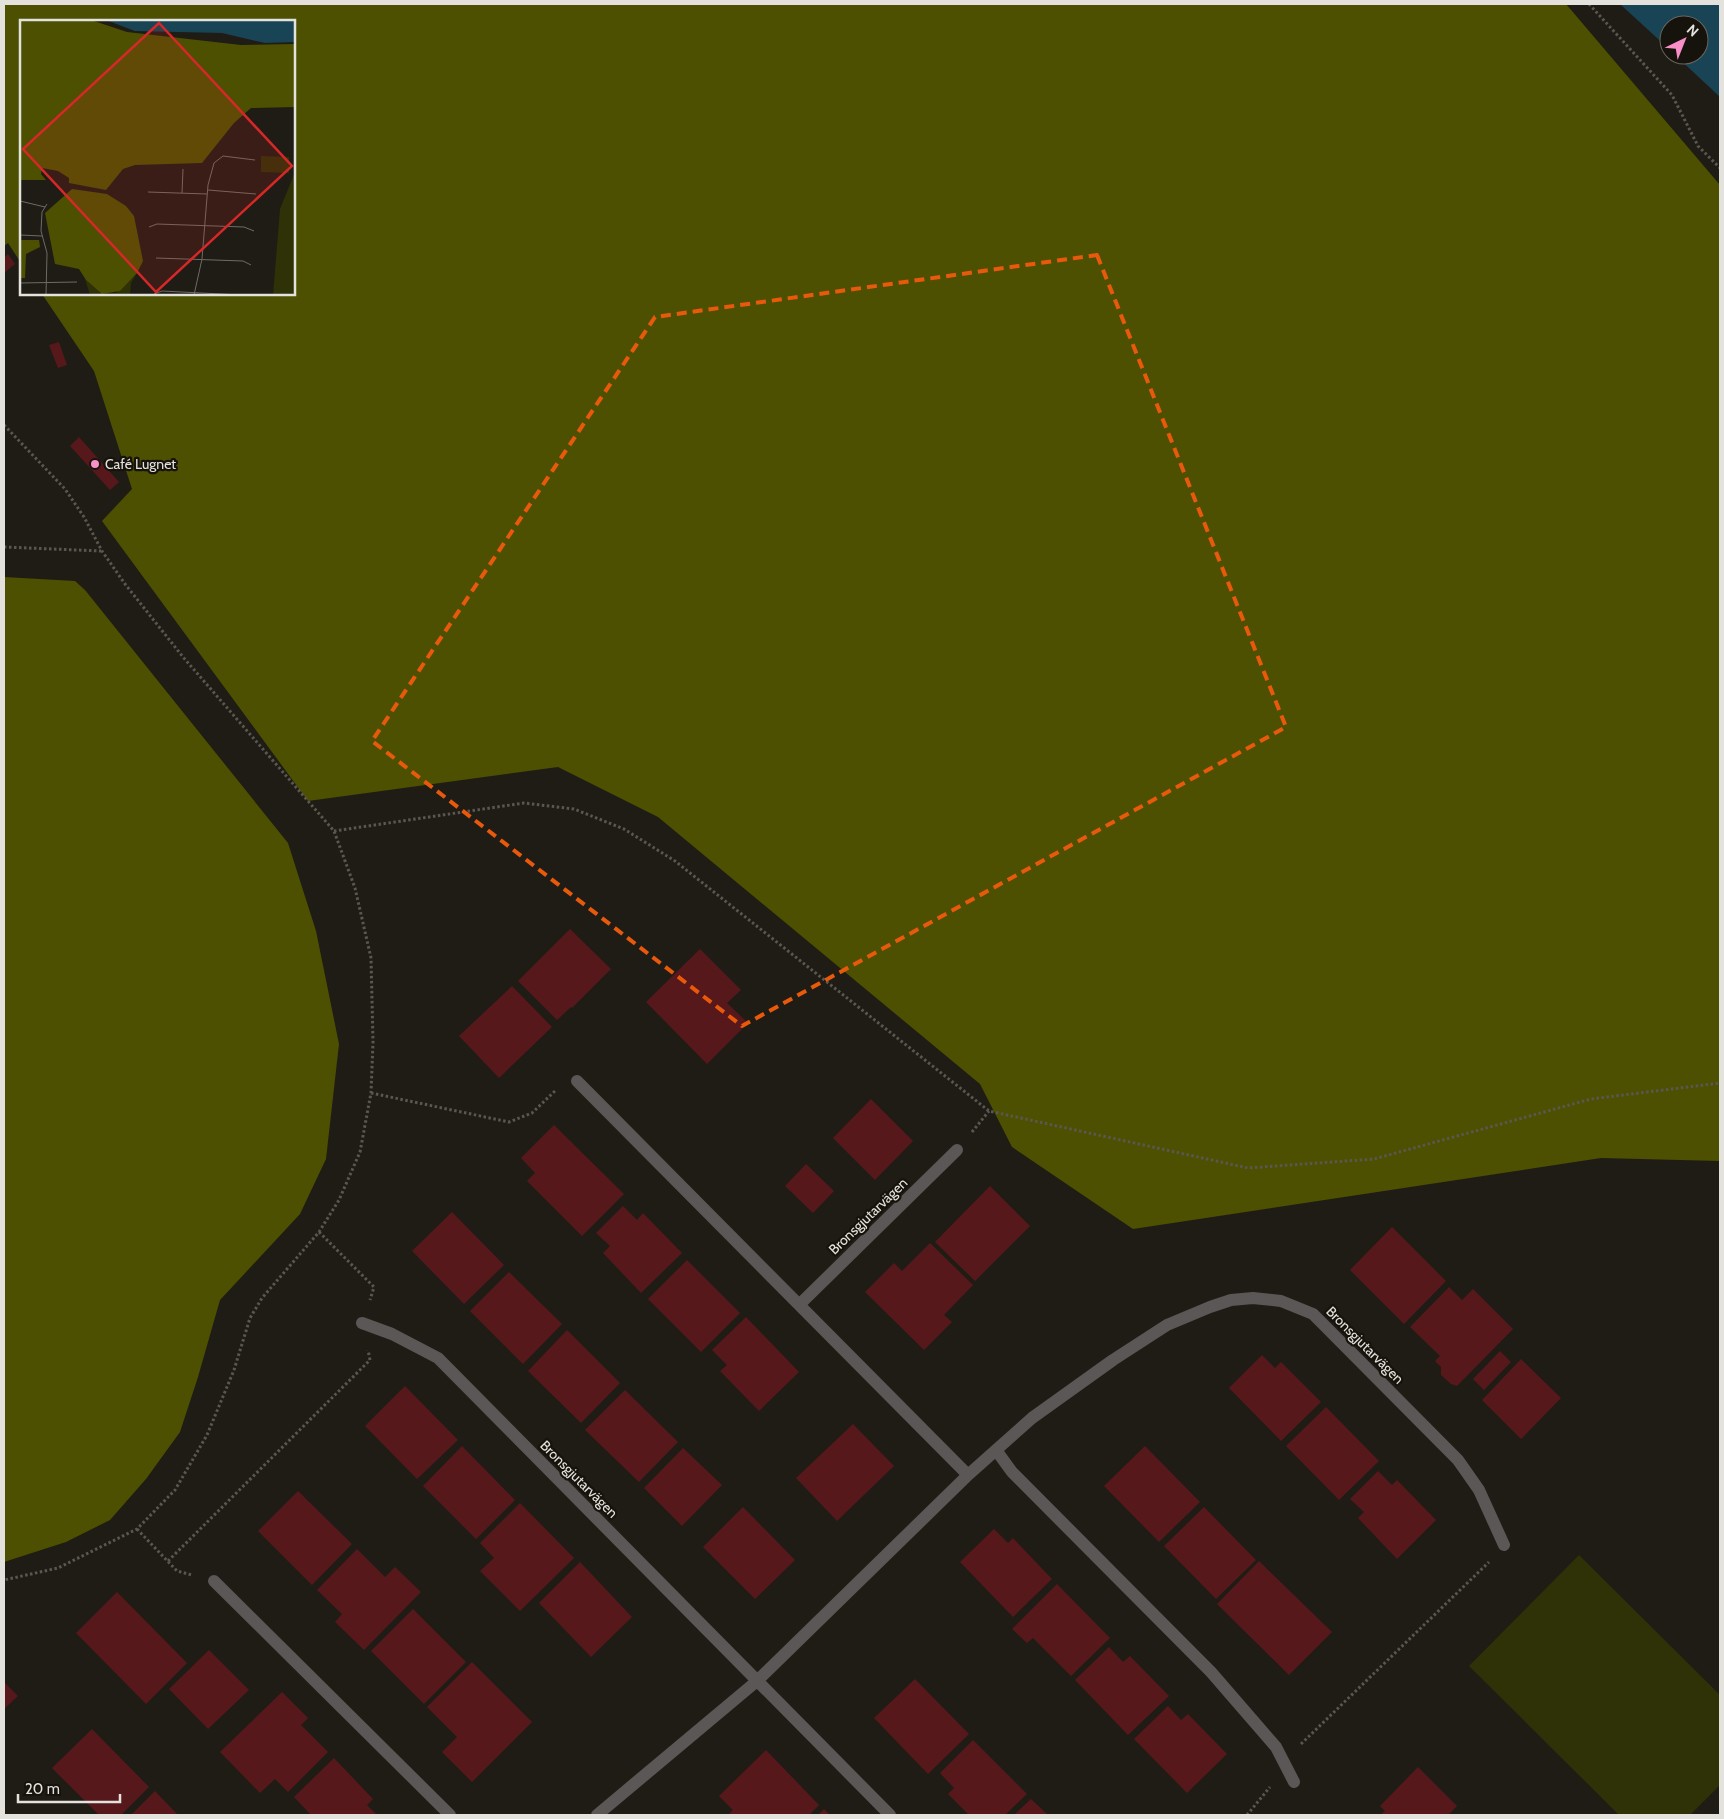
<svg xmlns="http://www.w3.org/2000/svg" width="1724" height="1819" font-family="Cabin,sans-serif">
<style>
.green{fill:#2f3107}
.forest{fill:#4d5000}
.water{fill:#184455}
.building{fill:#57181c}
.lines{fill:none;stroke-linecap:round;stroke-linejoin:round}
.path{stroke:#5a5751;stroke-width:3;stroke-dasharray:2.5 2.5;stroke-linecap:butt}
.minor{stroke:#5c5757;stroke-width:12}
.marked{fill:none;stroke:#e8590c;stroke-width:4;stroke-dasharray:10 6;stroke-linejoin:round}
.poi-dot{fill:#f98fc9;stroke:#16130c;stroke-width:2}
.labels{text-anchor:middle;stroke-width:4.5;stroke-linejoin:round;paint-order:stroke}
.poi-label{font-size:14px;fill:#e4e2dd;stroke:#16130c;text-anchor:start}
.street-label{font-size:14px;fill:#e4e2dd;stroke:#16130c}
.inset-road{fill:none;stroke:#6e6b65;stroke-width:1}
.view{fill:#d62828;fill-opacity:0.15;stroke:#d62828;stroke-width:2.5}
.inset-edge{fill:none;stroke:#e4e2dd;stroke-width:2.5}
</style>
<rect width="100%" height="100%" fill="#1f1c15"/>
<!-- green -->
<path class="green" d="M1579,1555l141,140v90l-30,30h-71l-150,-149z"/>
<!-- forest -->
<path class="forest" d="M4,4h1562l154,181v976l-119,-3 -468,71 -121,-82 -32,-63 -322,-267 -100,-50 -250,34 -206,-280 30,-32 -38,-118 -52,-77h252v-273h-273v242l-13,-20 -4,3z
M4,577l71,4 10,9 203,253 28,88 23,113 -13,115 -26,55 -80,86 -22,77 -18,55 -34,47 -36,41 -44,22 -62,20z"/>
<!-- water -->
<path class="water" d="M1620,4h100v93l-45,-42h24v-30h-30v24z"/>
<!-- building -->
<path class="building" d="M8,254l7,10 -11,9v-15z
M59,342l8,23 -9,3 -9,-23z
M79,437l40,45 -9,8 -40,-44z
M570,929l41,40 -39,39 -1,-1 -14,13 -39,-39z
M700,949l41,41 -14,13 21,20 -41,41 -61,-62z
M512,986l40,41 -53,51 -40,-42z
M871,1099l42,42 -38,39 -42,-42z
M554,1125l70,69 -42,42 -55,-55 8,-8 -14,-15z
M806,1164l28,27 -21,22 -28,-27z
M990,1186l40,40 -55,55 -40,-39z
M623,1206l14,14 6,-7 39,40 -41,40 -38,-40 7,-7 -14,-13z
M452,1212l52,53 -40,39 -52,-53z
M1392,1227l54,54 -42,43 -54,-54z
M930,1243l43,42 -29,30 8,7 -28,28 -59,-58 29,-29 8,8z
M687,1260l53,53 -39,39 -53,-53z
M509,1272l53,52 -39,40 -53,-53z
M1449,1287l13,13 11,-11 40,40 -56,57 -6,-2 -10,-9v-8l-6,-6 5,-5 -30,-29z
M746,1317l53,55 -40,39 -39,-40 7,-6 -15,-15z
M567,1330l53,53 -39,40 -53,-52z
M1500,1351l11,11 -27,28 -11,-11z
M1262,1355l13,13 6,-6 40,40 -40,39 -52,-53z
M1521,1359l40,39 -40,41 -39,-39z
M405,1386l53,54 -41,39 -52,-53z
M625,1390l53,52 -39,40 -54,-52z
M1326,1407l53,54 -40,39 -53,-54z
M853,1424l41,42 -57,55 -41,-43z
M462,1446l53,54 -39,39 -53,-53z
M1145,1446l55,56 -41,40 -55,-56z
M683,1448l39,37 -40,41 -38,-38z
M1378,1471l14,14 5,-5 39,40 -39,39 -39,-41 6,-6 -14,-13z
M298,1491l54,53 -40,41 -54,-54z
M520,1503l54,55 -54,53 -40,-40 14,-13 -14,-15z
M743,1507l52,53 -40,39 -52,-52z
M1204,1507l52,53 -40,39 -52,-53z
M994,1529l14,14 5,-5 39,41 -39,38 -53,-55z
M357,1549l28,28 10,-10 26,25 -57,58 -29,-28 7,-8 -25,-24z
M1259,1561l73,71 -43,43 -72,-71z
M580,1562l52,55 -41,40 -52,-54z
M1057,1584l53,54 -39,38 -38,-38 -6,5 -15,-14z
M117,1592l70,71 -41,41 -70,-71z
M413,1609l53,53 -42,42 -53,-53z
M1109,1647l14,15 7,-6 39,40 -41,39 -53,-55z
M209,1650l40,40 -41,39 -39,-40z
M472,1662l60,60 -60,60 -30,-30 15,-15 -30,-30z
M915,1679l54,55 -41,40 -54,-56z
M4,1682l14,14 -14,13z
M282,1692l26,26 -7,7 27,27 -40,40 -13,-13 -15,14 -40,-41z
M1168,1706l13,14 7,-6 39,40 -40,39 -53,-54z
M92,1729l57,58 -28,28h-22l-47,-47z
M973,1740l54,54 -22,21h-36l-21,-21 6,-6 -14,-15z
M766,1750l53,55 -10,10h-81l5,-5 -14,-14z
M334,1758l39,41 -6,6 10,10h-66l-17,-18z
M1418,1767l39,39 -9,9h-68l5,-4 -5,-5z
M155,1791l23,24h-47z
M1031,1799l17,16h-34z
M824,1809l6,6h-12z"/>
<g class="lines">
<!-- path -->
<path class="path" d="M1589,4l83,91 26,51 22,22
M4,425l61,64 19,28 18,34 23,33 58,73 151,174 21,57 16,70 2,84 -2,51 -11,59 -21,48 -20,32 -57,66 -12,20 -16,52 -27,65 -32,55 -38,39 -79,39 -54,12
M4,547l97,4
M334,831l190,-28 50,6 50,20 51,32 314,250 259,57 126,-9 217,-60 129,-16
M371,1093l138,29 23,-9 24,-23
M972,1132l17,-21
M319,1232l55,55 -4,13
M137,1529l40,42 15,4
M168,1561l202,-201 -2,-10
M1301,1744l188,-182
M1247,1815l23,-28"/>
<!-- minor -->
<path class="minor" d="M577,1081l391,394
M800,1304l157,-154
M362,1323l30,11 46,24 452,457
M996,1450l16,22 199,200 65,75 18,35
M214,1581l236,234
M597,1815l160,-134 211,-206 64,-57 81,-58 54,-35 43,-18 21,-7 22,-2 28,3 32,13 145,146 21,30 25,55"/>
</g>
<!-- marked area -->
<path class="marked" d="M1097,255l189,472 -544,299 -370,-285 283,-424z"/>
<!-- markers -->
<circle class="poi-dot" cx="95" cy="464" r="5"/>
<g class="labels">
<!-- poi labels -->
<g class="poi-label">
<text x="105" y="469">Café Lugnet</text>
</g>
<!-- street labels -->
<g class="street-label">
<text transform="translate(868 1216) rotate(-44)" y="5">Bronsgjutarvägen</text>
<text transform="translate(1365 1345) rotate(45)" y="5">Bronsgjutarvägen</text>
<text transform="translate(579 1479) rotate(45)" y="5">Bronsgjutarvägen</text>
</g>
</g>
<!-- overview -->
<g transform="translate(20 20)">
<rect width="275" height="275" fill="#1f1c15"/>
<path d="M241,136l28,1v16l-28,-1zM275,152v123h-22l7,-86zM117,253l-6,10 -1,12h-40l-5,-16 17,15 14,-1z" fill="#2f3107"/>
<path d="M0,0h71l36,12 114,13 54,-1v63l-44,1 -17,15 -32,40 -67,2 -12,4 -17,21 -37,-7v-5l-11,-7 -16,-3 -1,6 5,6h-26zM52,169l35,5 19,12 8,10 9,45 -6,12 -17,18 -18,3 -16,-14 -7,-11 -24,-5 -10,-51zM0,220h19l1,7 -14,7 -1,24h-5z" fill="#4d5000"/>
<path d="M86,0h189v22l-30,1 -43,-10 -87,-2z" fill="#184455"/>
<path class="inset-road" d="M188,170l48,4M128,172l59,2M162,173l1,-24M0,181l25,6M129,207l8,-3 87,3 10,4M0,215l22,1M136,238l87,3 8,4M0,263l57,-1M134,274l8,-3 79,4M26,275l1,-42 -6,-22 1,-19 5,-8M174,275l8,-36 6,-74 6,-22 9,-7 32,4"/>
<path class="view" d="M139,3l133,143 -136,126 -133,-143z"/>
<rect width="275" height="275" class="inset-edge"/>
</g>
<!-- border -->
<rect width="1724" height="1819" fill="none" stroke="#e4e2dd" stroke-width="10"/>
<!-- north arrow -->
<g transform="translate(1684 40) rotate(43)"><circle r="24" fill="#16130c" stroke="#686660"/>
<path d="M0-4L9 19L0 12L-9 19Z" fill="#f98fc9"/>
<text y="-8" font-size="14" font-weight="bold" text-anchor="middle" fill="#e4e2dd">N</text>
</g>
<!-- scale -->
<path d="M18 1794v8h102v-8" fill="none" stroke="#e4e2dd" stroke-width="2.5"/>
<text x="25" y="1794" font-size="15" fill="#e4e2dd" stroke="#16130c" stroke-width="4" paint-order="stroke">20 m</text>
</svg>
